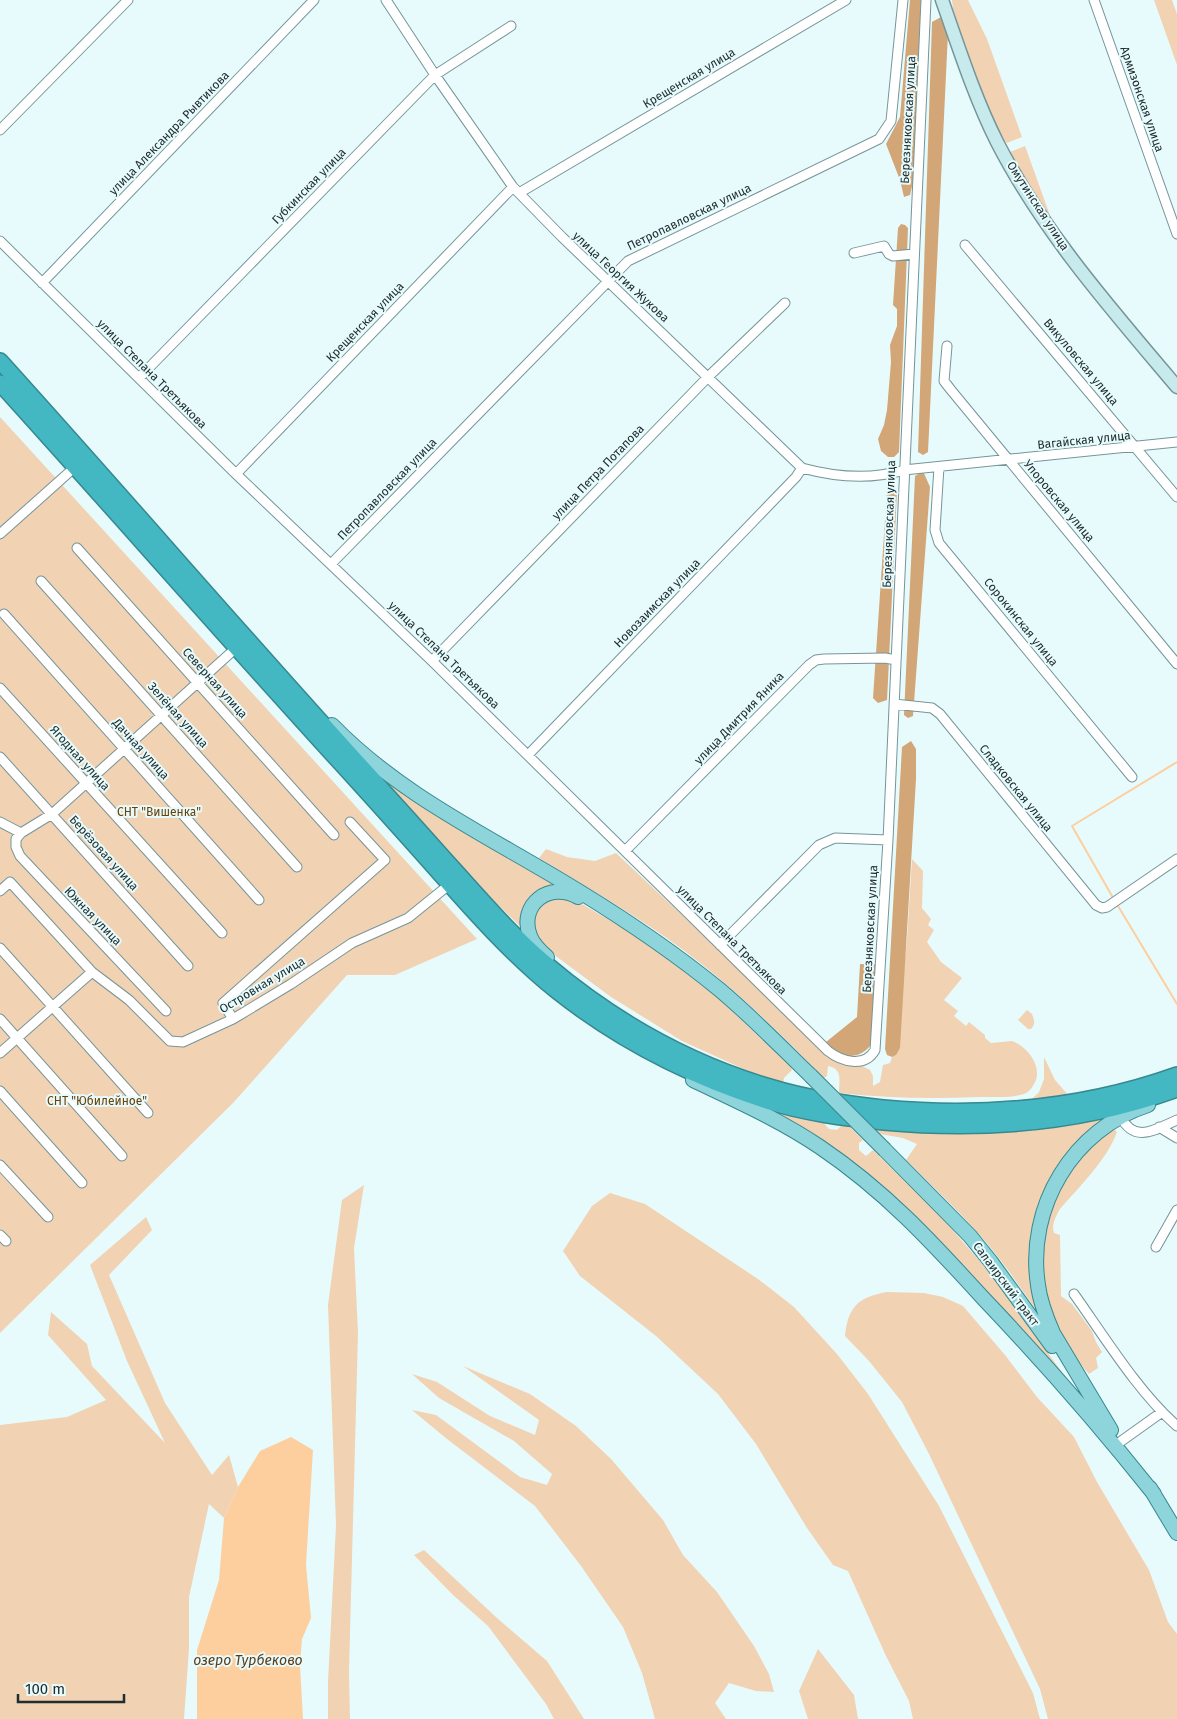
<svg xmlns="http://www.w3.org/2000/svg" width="1177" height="1719" font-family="'Fira Sans',sans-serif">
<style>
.green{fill:#f1d2b3}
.forest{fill:#d2a677}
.water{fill:#fdcf9f}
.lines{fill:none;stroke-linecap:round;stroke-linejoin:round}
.stream{stroke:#fdcf9f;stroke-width:2}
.street-casing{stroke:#769599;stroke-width:11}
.secondary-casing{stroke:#769599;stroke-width:15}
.primary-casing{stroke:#37888f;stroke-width:16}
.highway-casing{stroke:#37888f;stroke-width:18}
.street{stroke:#fff;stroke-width:9}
.secondary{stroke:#c7eaed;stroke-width:12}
.primary{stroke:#8ed4db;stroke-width:14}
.highway{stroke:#43b8c3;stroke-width:15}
.primary-bridge-casing{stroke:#37888f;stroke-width:16;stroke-linecap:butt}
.primary-bridge{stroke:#8ed4db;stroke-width:14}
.labels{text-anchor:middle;stroke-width:4;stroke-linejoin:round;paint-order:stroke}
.street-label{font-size:12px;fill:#212e2f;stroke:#e7fbfd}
.park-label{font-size:12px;fill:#6b4105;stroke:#e7fbfd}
.water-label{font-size:14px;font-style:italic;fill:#5c3d19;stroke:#e7fbfd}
</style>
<rect width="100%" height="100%" fill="#e7fbfd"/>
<!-- green -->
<path class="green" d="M952,0h16l19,39 35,98 -15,6 -5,-4 -24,-56 -25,-74z
M1154,0h18l5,14v51z
M1025,146l27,75 -6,-6 -36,-63z
M0,417l477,522 -82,36h-48l-114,128 -233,230z
M369,766l186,118 -17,7 -17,36 -26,-25z
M546,849l21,8 28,4 21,-8 151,142 78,69 17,2 8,4 3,6v10l7,-4 3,-17 7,-2 2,-6 4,-2 11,-116 5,-80 11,12 -1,37 9,11 -3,6 6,5 -7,12 14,20 21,16 -18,22 14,11 -4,5 12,10 3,-4 16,13v3l6,5 21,-2c15,6 29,23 24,39 -3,6 -5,11 -12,14 -14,4 -32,3 -46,3 -47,2 -93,1 -139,-4 0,-13 4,-24 -11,-27l-1,10 -3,2c-39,-39 -77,-78 -120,-112 -51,-41 -109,-74 -165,-108z
M553,896l22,4 48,28 41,28 56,44 71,67 1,3 -8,8 -1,6 -35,-13 -66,-30 -71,-44 -58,-43 -17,-18 -4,-14 6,-15z
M1027,1010l5,4c2,6 4,10 -1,15h-3l-10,-9z
M1044,1057l11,23 14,16 -39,5 9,-9 5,-13z
M769,1108l54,14 6,7 8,1 4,-4h8l14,14 -4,3v7l7,6 7,-6 70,69 42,48 82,112 -106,-115 -57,-59 -51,-42 -86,-54z
M1099,1118l6,1 -66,87 -5,19 6,91c-17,-25 -34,-50 -54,-74 -25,-29 -53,-55 -80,-82l11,-16 -14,-6 -23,-4 -6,-6c79,9 148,7 225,-10z
M1114,1129l3,3c-10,28 -38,55 -57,77 -4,7 -9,16 -6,24l6,2 1,61 11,8 20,27 4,11 6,10 -6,6 2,10 -9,6c-6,-6 -11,-14 -16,-21 -42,-60 -39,-141 9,-196 10,-10 20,-21 32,-28z
M364,1185l-10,63 4,85 -9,338 1,48h-22v-37l8,-157 -8,-220 14,-105z
M610,1193l35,11 113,75 36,28 43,47 31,40 71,112 94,187 7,26h-127l-4,-18 -23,-45 -38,-85 -15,-6 -26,-37 -51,-84 -38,-50 -62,-58 -76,-60 -17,-25 29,-45z
M146,1217l6,13 -43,45 56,128 47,72 17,-20 9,32 -14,31 -15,-14 -20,93v51l-5,71h-184v-294l67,-8 39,-17 -58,-65 3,-23 36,32 5,22 73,77 -38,-82 -37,-96z
M887,1292l37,1 19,4 20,9 42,49 32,42 37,40 23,45 52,88 19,52 9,12v85h-129l-8,-30 -111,-235 -27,-52 -33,-41 -24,-25c3,-29 13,-39 42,-44z
M463,1366l67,28 46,32 35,33 52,61 20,35 34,37 37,54 15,28 5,18 -18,-1 -27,-8 -14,20 11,16h-71l-13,-46 -19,-46 -42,-61 -46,-60 -88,-67 -35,-29 24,5 84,62 27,8 5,-11 -38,-33 -75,-43 -27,-24 25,8 53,34 45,19 4,-15z
M424,1550l73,68 50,43 37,58h-30l-8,-15 -58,-78 -35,-31 -39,-40z
M818,1649l36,46 4,24h-50l-9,-28z"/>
<!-- forest -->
<path class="forest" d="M910,0h11l-8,182 -3,13 -6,2 -4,-17 -14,-36 14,-27z
M941,17l7,16 -20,419 -5,3 -5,-3 14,-430z
M901,224l4,1 3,3 -9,224 -5,5h-6l-7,-6 -3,-12 6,-14 3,-15 4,-48 -1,-17 7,-19v-17l-4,-4 5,-77z
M923,471l7,16 -17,229 -5,2 -4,-3 11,-239z
M890,486h4l3,4 -9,191 -1,19 -9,3 -5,-5 14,-208z
M911,741l5,8v30l-16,269 -4,7 -4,2 -5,-2 -2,-6 17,-302z
M860,964h17l-5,79c-11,18 -35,17 -46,-1l31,-25z"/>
<!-- water -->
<path class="water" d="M291,1437l22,13 -7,115 5,53 -9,21 -2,26 3,54h-106v-69l22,-70 5,-62 14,-31 22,-36z"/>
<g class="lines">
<!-- stream -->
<path class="stream" d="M1112,896l-40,-70 105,-64
M1118,906l59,98"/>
<defs>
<path id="street" d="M386,0l49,75 78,112 49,50 240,231c33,9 69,12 102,2l273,-28
M1094,0l83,234
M0,130l128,-130
M519,193l327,-193
M0,241l236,233 196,187 396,390c14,11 37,17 47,-1l13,-210 38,-840
M965,245l212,252
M854,253l30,-7 5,8 4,2 21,-2
M42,283l272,-283
M947,346l-3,35 7,9 226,274
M139,378l296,-303 76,-49
M939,467l-4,63 4,13 193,234
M236,474l277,-287
M0,534l75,-67
M77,548l257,287
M331,564l297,-303 251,-122 12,-18 12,-121
M41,581l256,286
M4,614l255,286
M432,661l276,-284 77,-74
M0,688l222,245
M894,704l38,4 8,6 156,191 6,3 5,-1 70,-48
M528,755l268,-278 6,-9
M0,757l188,209
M0,822l21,11
M625,851l184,-186 7,-5 8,-1 61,-1 11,2
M0,891l10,-9 82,90 37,28 41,41 13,1 50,-23 58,-35 61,-41 56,-25 42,-34
M720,945l99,-100 16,-7 53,2
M0,948l148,165
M166,1011l-146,-155 -4,-9v-8l5,-6 31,-19 184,-166
M0,1019l122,137
M233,1019l-10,-16 162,-143 -35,-38
M0,1053l92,-81
M0,1091l82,92
M1120,1116c15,28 34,14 57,4
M1159,1127l18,11
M0,1165l48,52
M0,1235l6,6
M1156,1247l21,-37
M1074,1294c30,42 64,98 103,132
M1120,1442l42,-30"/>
<path id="secondary" d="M942,0c17,48 32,96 55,142 46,90 115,168 180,245"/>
<path id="primary" d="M332,725c71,73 163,114 248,167 49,30 96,62 140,98 32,27 61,57 91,86
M547,957c-7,-6 -14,-13 -17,-21 -12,-32 20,-55 48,-39
M693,1080c44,21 87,40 127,67 65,44 111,94 163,151 60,63 117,128 171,196
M885,1150l85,86 21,26 61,84
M1111,1430l-58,-97c-7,-16 -13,-31 -15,-48 -12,-78 35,-156 110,-180
M1150,1488l27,45"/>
<path id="highway" d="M0,361c114,126 224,254 337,379 37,41 74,81 110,122 32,35 63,72 99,102 66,56 144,100 227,124 36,11 73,16 110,20 100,9 199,1 294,-33
M0,383c113,125 224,252 338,377 33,36 66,73 99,110 38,43 76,86 120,121 62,49 135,86 210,110 38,12 78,17 117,21 98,9 200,1 293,-33"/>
</defs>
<!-- street casing -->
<use href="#street" class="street-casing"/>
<!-- secondary casing -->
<use href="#secondary" class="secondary-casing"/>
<!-- primary casing -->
<use href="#primary" class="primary-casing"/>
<!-- highway casing -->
<use href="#highway" class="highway-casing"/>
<!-- street -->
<use href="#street" class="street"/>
<!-- secondary -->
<use href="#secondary" class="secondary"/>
<!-- primary -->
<use href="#primary" class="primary"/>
<!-- highway -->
<use href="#highway" class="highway"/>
<defs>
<path id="primary-bridge" d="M811,1076l74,74"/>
</defs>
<!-- primary-bridge casing -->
<use href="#primary-bridge" class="primary-bridge-casing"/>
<!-- primary-bridge -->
<use href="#primary-bridge" class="primary-bridge"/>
</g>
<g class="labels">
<!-- street labels -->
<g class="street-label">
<text transform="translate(689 78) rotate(-31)" y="4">Крещенская улица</text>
<text transform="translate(1142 99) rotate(71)" y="4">Армизонская улица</text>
<text transform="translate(908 120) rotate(-87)" y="4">Березняковская улица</text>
<text transform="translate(169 133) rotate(-46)" y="4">улица Александра Рывтикова</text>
<text transform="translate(309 186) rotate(-46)" y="4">Губкинская улица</text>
<text transform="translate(1038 206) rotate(57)" y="4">Омутинская улица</text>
<text transform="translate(689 217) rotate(-26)" y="4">Петропавловская улица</text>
<text transform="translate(621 277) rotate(43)" y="4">улица Георгия Жукова</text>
<text transform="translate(365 322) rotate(-46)" y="4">Крещенская улица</text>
<text transform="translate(1081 362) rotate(50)" y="4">Викуловская улица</text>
<text transform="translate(152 374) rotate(45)" y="4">улица Степана Третьякова</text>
<text transform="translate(1084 440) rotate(-6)" y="4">Вагайская улица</text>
<text transform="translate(598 472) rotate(-46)" y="4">улица Петра Потапова</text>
<text transform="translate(387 489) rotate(-46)" y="4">Петропавловская улица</text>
<text transform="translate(1059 501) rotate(50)" y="4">Упоровская улица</text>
<text transform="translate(889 524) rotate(-88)" y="4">Березняковская улица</text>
<text transform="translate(657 603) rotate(-46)" y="4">Новозаимская улица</text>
<text transform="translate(1021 622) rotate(51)" y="4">Сорокинская улица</text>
<text transform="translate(444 655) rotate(44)" y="4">улица Степана Третьякова</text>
<text transform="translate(215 683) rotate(48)" y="4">Северная улица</text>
<text transform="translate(178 715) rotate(48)" y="4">Зелёная улица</text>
<text transform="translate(739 718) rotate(-46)" y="4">улица Дмитрия Яника</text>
<text transform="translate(141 749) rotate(48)" y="4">Дачная улица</text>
<text transform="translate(80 758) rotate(48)" y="4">Ягодная улица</text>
<text transform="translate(1016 788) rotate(51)" y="4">Сладковская улица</text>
<text transform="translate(104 853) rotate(48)" y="4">Берёзовая улица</text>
<text transform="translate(93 916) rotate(46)" y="4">Южная улица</text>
<text transform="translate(870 929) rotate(-87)" y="4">Березняковская улица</text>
<text transform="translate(732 940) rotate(45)" y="4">улица Степана Третьякова</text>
<text transform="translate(262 985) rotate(-31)" y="4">Островная улица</text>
<text transform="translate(1006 1284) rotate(53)" y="4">Салаирский тракт</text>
</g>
<!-- park labels -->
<g class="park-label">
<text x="159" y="816">СНТ "Вишенка"</text>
<text x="97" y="1105">СНТ "Юбилейное"</text>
</g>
<!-- water labels -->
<g class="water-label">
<text x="248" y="1665">озеро Турбеково</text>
</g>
</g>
<!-- scale -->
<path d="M18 1694v8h106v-8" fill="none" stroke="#212e2f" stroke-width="2.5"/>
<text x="25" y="1694" font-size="15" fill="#212e2f" stroke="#e7fbfd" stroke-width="4" paint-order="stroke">100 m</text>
</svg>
